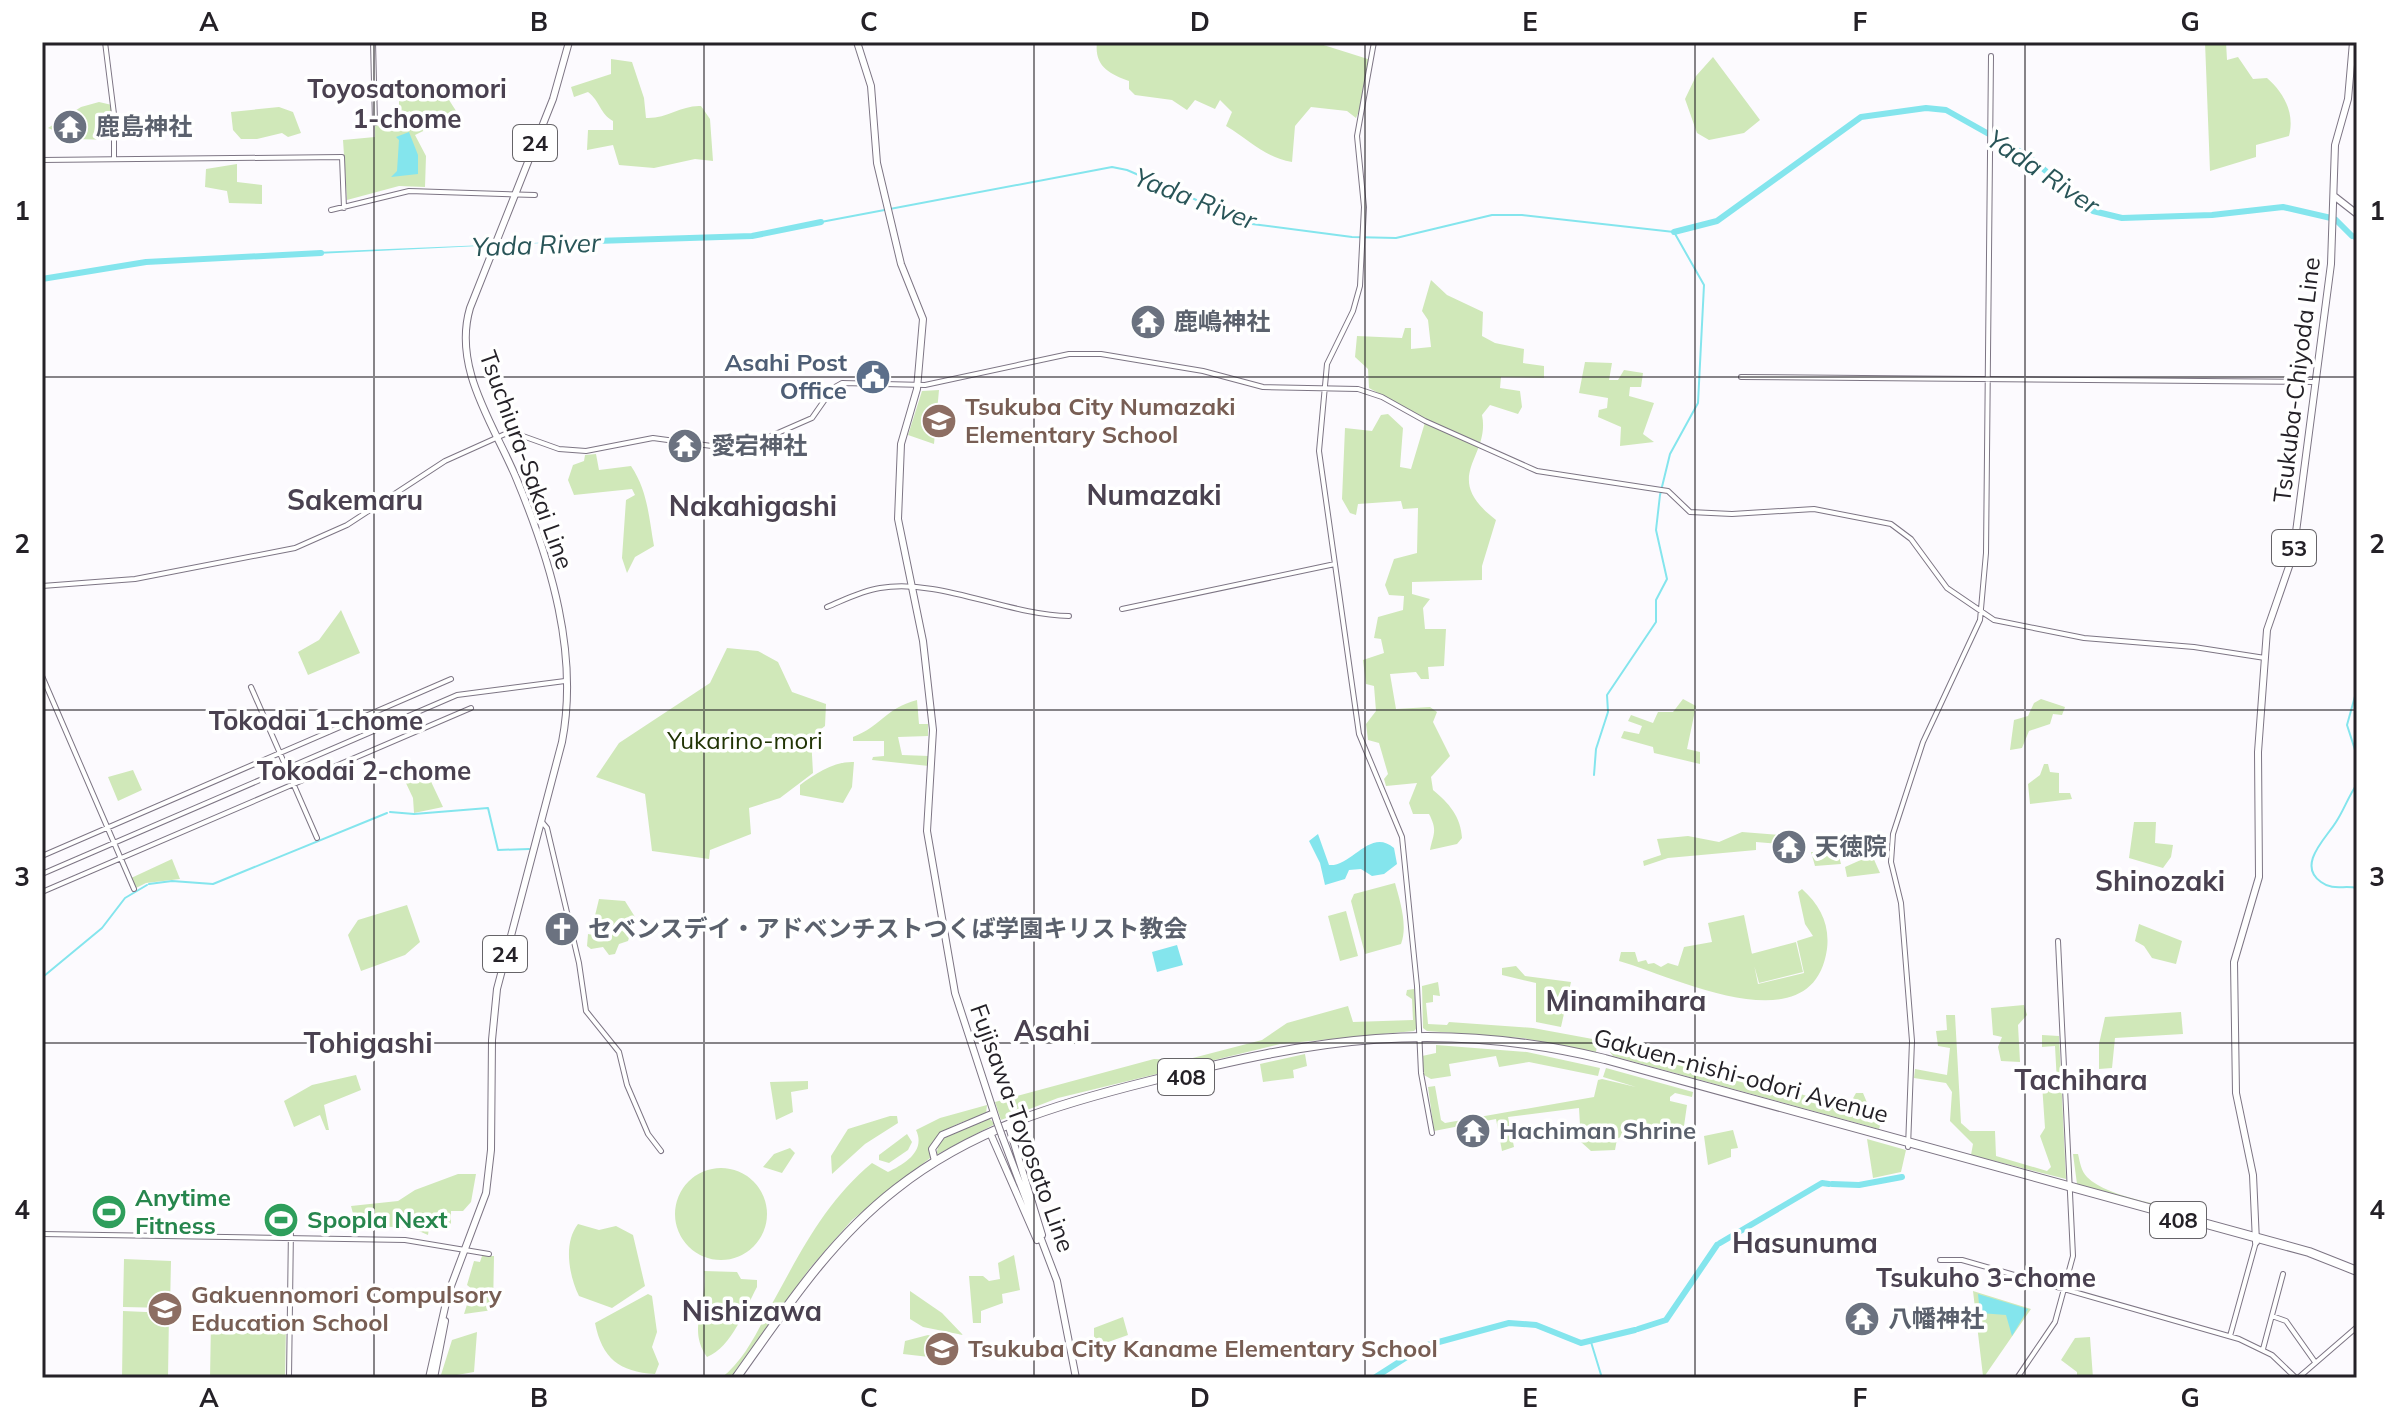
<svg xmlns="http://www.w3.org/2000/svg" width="2399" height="1420" font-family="Mulish,'Noto Sans JP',sans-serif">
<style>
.green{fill:#d0e8b9}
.water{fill:#84e5ed}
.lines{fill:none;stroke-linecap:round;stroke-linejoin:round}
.stream{stroke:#84e5ed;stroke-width:2}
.river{stroke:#84e5ed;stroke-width:6}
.minor-casing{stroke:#7d7584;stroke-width:6}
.major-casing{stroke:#7d7584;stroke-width:8}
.highway-casing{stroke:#7d7584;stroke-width:10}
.minor{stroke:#fff;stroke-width:4}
.major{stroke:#fff;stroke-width:6}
.highway{stroke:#fff;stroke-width:8}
.major-bridge-casing{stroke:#7d7584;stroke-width:8;stroke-linecap:butt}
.major-bridge{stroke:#fff;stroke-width:6}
.grid{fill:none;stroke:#242127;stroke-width:2;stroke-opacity:0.55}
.labels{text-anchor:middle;stroke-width:7;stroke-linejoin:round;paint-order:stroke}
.shield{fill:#fff;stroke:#666468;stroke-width:2}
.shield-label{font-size:22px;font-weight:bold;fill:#242127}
.worship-label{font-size:24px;font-weight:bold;fill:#5b616d;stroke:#fff;text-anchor:start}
.service-label{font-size:24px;font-weight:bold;fill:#4e5e75;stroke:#fff;text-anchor:end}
.street-label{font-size:24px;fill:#242127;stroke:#fff}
.education-label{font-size:24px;font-weight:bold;fill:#785e54;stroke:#fff;text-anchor:start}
.park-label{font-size:24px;fill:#213405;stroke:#fff}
.leisure-label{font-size:24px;font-weight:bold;fill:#27864d;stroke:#fff;text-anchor:start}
.neighbourhood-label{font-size:26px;font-weight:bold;fill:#4a4150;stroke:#fff}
.water-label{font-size:26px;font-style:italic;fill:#295558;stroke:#fff}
.quarter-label{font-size:28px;font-weight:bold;fill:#4a4150;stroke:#fff}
.neatline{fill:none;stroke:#242127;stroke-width:3}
.grid-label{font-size:26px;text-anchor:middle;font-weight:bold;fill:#242127}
</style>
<rect width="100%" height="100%" fill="#fcfafe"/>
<!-- green -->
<path class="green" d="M1097,42h217l57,18 -4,33 -11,25 -9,-7 -36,-4 -16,19 -3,36c-28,-5 -41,-21 -66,-36l6,-14 -12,-12 -5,9 -20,-9 -8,10 -15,-10 -37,-5 -6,-6v-8c-20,-7 -35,-15 -32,-39z
M2205,42h21l1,18 11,-3 15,22 14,-1c17,15 28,35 22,58l-33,9v12l-46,14z
M1713,57l47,63 -16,13 -35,7 -12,-7 -12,-34 11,-23z
M611,59l21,3 12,36 2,20c21,1 35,-13 55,-12l9,13 3,42 -18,-2 -41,9 -35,-3 -6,-20 -26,5 1,-20h25v-9c-13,-7 -13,-20 -25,-29l-14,5 -3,-10 40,-13z
M408,87l34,2 16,25 -43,21 11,21 -1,31 -26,-1 -52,14 -4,-60 32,-3v-14l32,5 7,-10 -4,-7 -11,4v-16l9,-7z
M99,102l13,3v35l-37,-1 -27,-11 33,-21z
M279,107l14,5 8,21 -13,4 -6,-4 -25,6h-16l-8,-9 -2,-18z
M237,164v18l25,3v19l-33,-1 -2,-12 -22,-4 1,-18z
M1431,280l16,15 36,17 -1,24 13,7 29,6 -1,14 21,3v12l-43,-1 -1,11 20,3 2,16 -4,7 -28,-9 -8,10c9,43 -43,61 14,105l-14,46v14l-70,2v12l18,5 -7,9 2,21h21l-2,37 -16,1 1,12h-8l-5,-7 -26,2 6,35 34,-2 7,5 -4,10 17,34 -19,21 2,13c16,13 28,27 29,48l-5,6 -27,6c3,-16 8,-19 -1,-36h-16l-4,-11 8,-20 -31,3 -2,-7 4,-5 -9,-31 -11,-3 -2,-16 10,-13 -2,-25 -8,-2 -3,-24 21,-7 -3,-14 -7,-1 4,-21 25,-7 1,-14 -15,-1 -4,-10 9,-26 23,-6 1,-45 -15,1 -2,-8 -43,3 -2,11 -6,-2 -8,-14 3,-71 27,3 9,-16 7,-1 15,14 -3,39 11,2 15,-50 -57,-31 -1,-19 -13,-12 2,-21 45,2 3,-10h6v21l20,-2 -3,-27 -6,-9z
M1585,362l27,1 -3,17h9l6,-10 19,3 -2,14h-11l-1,9 25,7 -11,31 11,8 -34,4 1,-19 -23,-10 1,-7 8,-2 1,-10 -29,-5z
M939,390l-5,54 -26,-9 14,-44z
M596,454l3,16 32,-4c17,25 18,53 23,80l-19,11 -8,16 -5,-15 4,-58 9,-5 -3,-6 -58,6 -6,-15 5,-15 11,-4 1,-6z
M341,610l19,43 -52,22 -10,-23 21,-12z
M727,648l31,3 20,11 14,30 34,12 -1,22 -14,11 2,36 -33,25 -31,10 2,26 -41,16 -1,9 -57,-8 -7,-57 -49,-17 23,-34 91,-60z
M1683,699l13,7 -9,43 13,3v12l-46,-11 -1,-6 -32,-9 3,-7 15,3 3,-8 -14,-5 3,-6 22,8 5,-11h15z
M2041,699l24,8 -3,8 -9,-1 -3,10 -21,7 -7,17 -12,2 4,-30 14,-4 6,-13z
M917,700l2,24h9v12l-30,1 4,18 27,1v10l-57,-6 1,-3 11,-1v-15h-31v-4c29,-11 31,-28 64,-37z
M854,762l-2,25 -9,16 -43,-8v-10c15,-11 34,-24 54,-23z
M2044,764h4l2,8 9,1v20h11l2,6 -42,5 -2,-20 12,-9z
M133,770l9,20 -24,11 -10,-24z
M426,771l17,36 -29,6 -1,-15 -8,-17z
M2134,822h22l-1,21 18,2 -2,12 -8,11 -34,-10z
M1742,832l39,3 -1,9 -24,-2v8l-88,8 -24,8 -1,-5 18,-6 -4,-16 31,-3 31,6z
M1811,852h27l3,12 -26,2z
M1872,855l8,18 -33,4 -2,-10z
M172,859l8,20 -34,4 -12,6 -5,-10z
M1395,883c5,18 13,43 6,61l-36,10 -14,-53 3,-7z
M1802,889c18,16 28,35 25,60 -14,99 -154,27 -208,12l2,-9h14l3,10 8,-2 2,4 6,-1 7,4 7,-4 10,3 6,-19 28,-5 -4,-19 36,-8 14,69 46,-11 -7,-32 16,-5 -8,-12 -7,-32z
M599,899l26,2 10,16 -7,24 -9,3 -4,10 -6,1 -6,-8 -12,2 -4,-3 1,-12 15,3 -1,-5 -10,-4z
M407,905l13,37 -15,13 -44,16 -13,-36 10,-15z
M1346,911l12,45 -18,5 -12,-45z
M2139,924l43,17 -6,23 -24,-6 -8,-12 -9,-5z
M1796,942l7,30 -44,11 -8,-29z
M1516,966l9,10 46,6 -10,45 -25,-5v-39l-34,-8v-7z
M1438,982l2,14 -7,-1v7l-7,1 2,21 19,1 2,-3 84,6 65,12 -2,12 -73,-14 -96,-7 -4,-3 -1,-42z
M1414,989l4,38 -4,4 -134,13 -222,54 -57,22 -6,-18 159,-43 31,1 77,-20 25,-17 61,-17 5,16 60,-2 -1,-21 -6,-4 1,-5z
M2024,1005l3,10 -9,10 2,37 -19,-1 -3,-14 4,-10 -9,-2 -2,-27z
M2181,1012l2,22 -68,4 -3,30 -13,1v-25l6,-27z
M1946,1015h9l6,108 9,8h25l1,25 51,15 4,-4 -11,-31 5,-8 -3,-44 15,-1 -2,-37 -13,1v-12l17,1 7,143 -95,-24 2,-11 -23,-23 2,-29 -6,-9 -32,-5 1,-9 32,6 3,-27 -12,-2 -2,-15 11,-1z
M1615,1044l233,63 8,-14h7l5,12 15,11 -4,13 -266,-73 -3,-4z
M1436,1045l91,7 73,16 -2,8 -69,-14 -30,5 -3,-11 -47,8 2,12 -20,3 -7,-4 -2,-19 14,-3z
M1305,1054l2,12 -14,4 1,8 -31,4 -3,-18z
M1606,1068l87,24 -1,5 -17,-4 -5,4v4l17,4 -3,21 -58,8 -9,5 -2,11 -24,1 -10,-9 -2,-34 -71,9 6,30 -12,4 -6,-32 -62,12 -6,-44 7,-1 6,34 4,3 149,-26 4,-17 4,-1 34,8 -33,-10z
M356,1075l5,15 -37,15 5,25h-3l-6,-15 -26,12 -10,-26 28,-16z
M808,1081v8l-17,3 2,20 -17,8 -6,-38z
M987,1105l-1,9c-21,8 -59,15 -56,44l-78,62 -42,48 -80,110h-9c25,-19 37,-49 52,-76 28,-51 53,-101 99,-139l16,9c17,-8 38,-21 28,-42l24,-12z
M890,1116h7l1,7 -33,21 -33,30 -1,-18 17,-27z
M989,1118l6,6 -59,31 4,-16z
M1733,1130l5,18 -7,1v8l-23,8 -4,-29z
M907,1134l5,8 -4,8 -19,13 -10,-3v-5z
M1867,1139l39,11 -5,22 -28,6z
M790,1148l5,5 -13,20 -19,-6 11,-13z
M2073,1154h5c2,8 3,17 9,23 21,22 90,30 120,37l-1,5 -129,-35z
M675 1214a46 46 0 1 1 92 0a46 46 0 1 1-92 0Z
M458,1174h18l-5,28 -8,9h-12v12l-5,6 -17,-1 -1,7 -16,-7 -56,-3 -5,-19 47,-5 17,-11z
M578,1224l21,6 17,-4 17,9 12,51 -33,22 -33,-12c-10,-20 -16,-53 -1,-72z
M1014,1255l6,35 -18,4 1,9 -22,8v12h-8l-4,-47h14l6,5 11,-2 -2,-16z
M482,1256h12l-1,54 -29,4 8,-25 -5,-4 7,-24 6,1z
M124,1259l47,2 -1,47 -47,-1z
M704,1271l33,1 4,7 16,1v7c-12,22 -25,60 -50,70 -21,-29 2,-56 -3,-86z
M910,1291l32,22 21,22 -40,-8 -13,-8z
M1973,1291l58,18 -47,68 -1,-1z
M648,1294l4,2 5,36 -5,15 7,17 -4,10c-36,-2 -53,-16 -60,-51z
M123,1311l46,2 -1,65h-46z
M1123,1317l5,18 -34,12v-19z
M211,1322l75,1 -1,55h-75z
M477,1332l-3,40 -34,6 12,-38z
M928,1335l13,4 -3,19 -35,-4 2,-13z
M2090,1337l3,41h-16v-6l-16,-12 14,-22z"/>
<!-- water -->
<path class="water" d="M409,132l9,23v19l-27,3 6,-6 2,-31 -3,-3z
M603,240l-287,14v-2z
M1318,834l11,31c23,2 41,-38 65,-17l3,16 -13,10 -12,2 -11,-7 -12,1 -4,9 -20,6 -5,-22 -11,-22z
M1177,945l6,20 -26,7 -5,-20z
M1978,1294l50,15 -16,27 -6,-21 -26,-2z"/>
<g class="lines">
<!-- stream -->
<path class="stream" d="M821,222l291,-55 15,3 125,54 100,13 44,1 96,-23h30l152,17 30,53 -6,118 -28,51 -10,41 -4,35 11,49 -11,21v22l-49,73 1,17 -12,37 -2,26
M2357,232l-5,4 5,6
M2357,689l-10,36 10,31
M2357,784c-9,13 -13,26 -21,38 -9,15 -40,43 -15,60 12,9 23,3 36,6
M390,812l24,2 74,-6 10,42 31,-1
M149,884l23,-3 41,3 174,-71
M42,982l2,-6 58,-48 23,-30 22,-13
M1591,1342l11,36"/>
<!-- river -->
<path class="river" d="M2336,220l16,16
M1674,232l43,-11 144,-104 65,-9 20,2 82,46 65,55 29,7 90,-3 71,-8 48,11
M596,241l156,-5 69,-14
M42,279l104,-17 175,-9
M1832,1184l27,1 43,-8
M1720,1243l102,-60 7,1
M1638,1329l28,-9 51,-75
M1374,1378l50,-32 85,-23 27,2 45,18 54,-13"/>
<defs>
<path id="minor" d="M105,42l9,72v45
M373,42l2,81
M1374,42l-17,94 7,71 -4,79 -7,25 -26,53 -8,87 40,283 43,103 15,149 4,87 11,60
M42,160l300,-3 2,51
M331,210l78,-19 126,4
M1741,377l573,5
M42,586l93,-7 160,-31 52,-23 98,-64 60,-27 15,1 39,14 27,2 67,-13 66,9 45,-8 48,-21 21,-30 9,-5 83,2 144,-31h32l102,17 60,16 95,2 24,8 43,24 112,50 131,20 22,21 42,2 82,-5 77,15 20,15 36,49 47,32 90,18 110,9 71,11
M827,607c17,-7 34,-16 53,-19 60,-10 127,27 189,28
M1122,609l213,-45
M42,676l92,213
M251,687l66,151
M542,822l5,6 32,135 7,48 33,41 8,33 21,49 13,17
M42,856l409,-177
M42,874l415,-179 108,-14
M42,892l429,-184
M1908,1147l4,-106 -11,-138 -10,-41 2,-28 30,-92 57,-122 6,-67 5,-497
M283,1205l8,23 -2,150
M42,1234l363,6 84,14
M1940,1260h22l277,79 33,16 24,23
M2272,1316l14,5 29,41
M2230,1336l26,-94
M2263,1349l20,-75
M2017,1378l38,-56 18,-66 -15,-315
M2298,1378l59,-51"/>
<path id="major" d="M857,42l14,44 6,77 24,101 22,55 -6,70 -16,55 -3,75 25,122 10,89 -6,101 28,162 42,129
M2334,196l23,18
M1009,1127l33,108
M991,1135l46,105
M1002,1136l55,145 19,97
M935,1161l-3,-12 10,-14 52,-22
M2256,1242l-3,-67 -17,-82 -2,-131 25,-85 -1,-125 9,-122 26,-75 38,-291 4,-119 13,-46 5,-57
M429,1378l19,-84 38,-101 5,-43 1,-110 5,-51 65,-247c17,-88 -11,-180 -45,-262 -22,-54 -65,-111 -47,-172l83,-209 16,-57
M434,1378l11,-57"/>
<path id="highway" d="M736,1378c48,-67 93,-137 160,-189 76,-60 162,-85 254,-108 165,-42 286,-63 455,-22l704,193 48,19"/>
</defs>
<!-- minor casing -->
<use href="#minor" class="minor-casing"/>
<!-- major casing -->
<use href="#major" class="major-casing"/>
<!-- highway casing -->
<use href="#highway" class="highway-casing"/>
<!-- minor -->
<use href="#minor" class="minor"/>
<!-- major -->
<use href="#major" class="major"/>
<!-- highway -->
<use href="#highway" class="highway"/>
<defs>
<path id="major-bridge" d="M997,1122l5,14"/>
</defs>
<!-- major-bridge casing -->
<use href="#major-bridge" class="major-bridge-casing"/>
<!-- major-bridge -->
<use href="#major-bridge" class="major-bridge"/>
</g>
<!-- grid -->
<path class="grid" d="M374,42v1336M704,42v1336M1034,42v1336M1365,42v1336M1695,42v1336M2025,42v1336M42,377h2315M42,710h2315M42,1043h2315"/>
<!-- icons -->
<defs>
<symbol id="temple-disc" viewBox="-11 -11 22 22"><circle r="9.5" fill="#6b7280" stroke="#fff"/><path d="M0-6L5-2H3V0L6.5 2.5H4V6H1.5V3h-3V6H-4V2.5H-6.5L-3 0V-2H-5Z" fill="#fff"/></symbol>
<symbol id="civic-disc" viewBox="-11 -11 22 22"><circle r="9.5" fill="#5c6f8a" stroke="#fff"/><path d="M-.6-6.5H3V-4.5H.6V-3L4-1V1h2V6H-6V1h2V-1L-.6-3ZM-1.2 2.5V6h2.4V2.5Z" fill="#fff"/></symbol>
<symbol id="school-disc" viewBox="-11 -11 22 22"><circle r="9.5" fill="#8d6e63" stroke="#fff"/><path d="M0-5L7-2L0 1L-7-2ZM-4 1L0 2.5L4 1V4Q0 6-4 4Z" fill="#fff"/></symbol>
<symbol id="church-disc" viewBox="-11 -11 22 22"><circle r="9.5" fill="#6b7280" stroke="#fff"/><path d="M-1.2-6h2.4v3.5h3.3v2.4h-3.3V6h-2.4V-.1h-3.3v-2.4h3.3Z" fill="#fff"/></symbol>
<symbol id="stadium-disc" viewBox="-11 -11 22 22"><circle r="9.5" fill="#2e9e5b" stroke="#fff"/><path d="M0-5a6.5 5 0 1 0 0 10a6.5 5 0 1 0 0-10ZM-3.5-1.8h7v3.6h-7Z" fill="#fff"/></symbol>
</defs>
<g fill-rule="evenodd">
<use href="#temple-disc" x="50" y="107" width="40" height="40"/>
<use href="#temple-disc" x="1128" y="302" width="40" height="40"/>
<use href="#civic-disc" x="853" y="357" width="40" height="40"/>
<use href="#school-disc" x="919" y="401" width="40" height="40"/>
<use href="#temple-disc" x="665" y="426" width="40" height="40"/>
<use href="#temple-disc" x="1769" y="827" width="40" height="40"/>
<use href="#church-disc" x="542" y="909" width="40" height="40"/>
<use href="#temple-disc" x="1453" y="1111" width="40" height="40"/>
<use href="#stadium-disc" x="89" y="1192" width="40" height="40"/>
<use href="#stadium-disc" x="261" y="1200" width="40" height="40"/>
<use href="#school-disc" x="145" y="1289" width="40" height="40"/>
<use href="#temple-disc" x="1842" y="1299" width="40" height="40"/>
<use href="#school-disc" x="922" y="1329" width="40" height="40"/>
</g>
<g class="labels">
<!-- shield labels -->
<g class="shield">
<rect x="513" y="125" width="44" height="36" rx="6"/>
<rect x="2272" y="530" width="44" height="36" rx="6"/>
<rect x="483" y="936" width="44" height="36" rx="6"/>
<rect x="1158" y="1059" width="56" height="36" rx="6"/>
<rect x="2150" y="1202" width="56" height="36" rx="6"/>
</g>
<g class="shield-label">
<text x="535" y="151">24</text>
<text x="2294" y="556">53</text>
<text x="505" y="962">24</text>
<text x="1186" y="1085">408</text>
<text x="2178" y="1228">408</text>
</g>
<!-- worship labels -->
<g class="worship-label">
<text x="96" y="135">鹿島神社</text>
<text x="1174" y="330">鹿嶋神社</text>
<text x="711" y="454">愛宕神社</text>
<text x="1815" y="855">天徳院</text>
<text x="588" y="937">セベンスデイ・アドベンチストつくば学園キリスト教会</text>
<text x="1499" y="1139">Hachiman Shrine</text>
<text x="1888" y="1327">八幡神社</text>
</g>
<!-- service labels -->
<g class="service-label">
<text x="847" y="371">Asahi Post<tspan x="847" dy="28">Office</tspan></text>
</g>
<!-- street labels -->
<g class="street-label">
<text transform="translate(2297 380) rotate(-83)" y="8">Tsukuba-Chiyoda Line</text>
<text transform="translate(526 460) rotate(70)" y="8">Tsuchiura-Sakai Line</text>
<text transform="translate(1741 1076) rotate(15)" y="8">Gakuen-nishi-odori Avenue</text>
<text transform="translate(1022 1128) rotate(70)" y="8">Fujisawa-Toyosato Line</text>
</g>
<!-- education labels -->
<g class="education-label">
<text x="965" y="415">Tsukuba City Numazaki<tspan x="965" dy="28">Elementary School</tspan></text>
<text x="191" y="1303">Gakuennomori Compulsory<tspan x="191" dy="28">Education School</tspan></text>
<text x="968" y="1357">Tsukuba City Kaname Elementary School</text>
</g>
<!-- park labels -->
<g class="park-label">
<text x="745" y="749">Yukarino-mori</text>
</g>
<!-- leisure labels -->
<g class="leisure-label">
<text x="135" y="1206">Anytime<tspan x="135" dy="28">Fitness</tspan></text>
<text x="307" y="1228">Spopla Next</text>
</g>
<!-- neighbourhood labels -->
<g class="neighbourhood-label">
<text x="407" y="98">Toyosatonomori<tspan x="407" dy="30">1-chome</tspan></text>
<text x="316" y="730">Tokodai 1-chome</text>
<text x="364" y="780">Tokodai 2-chome</text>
<text x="1986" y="1287">Tsukuho 3-chome</text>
</g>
<!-- water labels -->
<g class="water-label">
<text transform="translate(2043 172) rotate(34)" y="9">Yada River</text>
<text transform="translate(1195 199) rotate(21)" y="9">Yada River</text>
<text transform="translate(536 245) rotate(-2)" y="9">Yada River</text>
</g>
<!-- quarter labels -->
<g class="quarter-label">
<text x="1154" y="505">Numazaki</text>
<text x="355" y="510">Sakemaru</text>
<text x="753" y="516">Nakahigashi</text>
<text x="2160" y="891">Shinozaki</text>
<text x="1626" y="1011">Minamihara</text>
<text x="1052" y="1041">Asahi</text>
<text x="368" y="1053">Tohigashi</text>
<text x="2081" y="1090">Tachihara</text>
<text x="1805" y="1253">Hasunuma</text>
<text x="752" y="1321">Nishizawa</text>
</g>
</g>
<!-- border -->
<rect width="2399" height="1420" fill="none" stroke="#ffffff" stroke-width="88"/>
<rect x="44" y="44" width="2311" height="1332" class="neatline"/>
<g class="grid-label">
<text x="209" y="31">A</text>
<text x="539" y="31">B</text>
<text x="869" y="31">C</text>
<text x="1200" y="31">D</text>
<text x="1530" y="31">E</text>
<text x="1860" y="31">F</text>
<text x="2190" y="31">G</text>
<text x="22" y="220">1</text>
<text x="2377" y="220">1</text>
<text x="22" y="553">2</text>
<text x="2377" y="553">2</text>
<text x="22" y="886">3</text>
<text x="2377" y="886">3</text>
<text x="22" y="1219">4</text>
<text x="2377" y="1219">4</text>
<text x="209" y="1407">A</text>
<text x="539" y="1407">B</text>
<text x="869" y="1407">C</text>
<text x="1200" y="1407">D</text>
<text x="1530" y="1407">E</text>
<text x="1860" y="1407">F</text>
<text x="2190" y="1407">G</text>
</g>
</svg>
